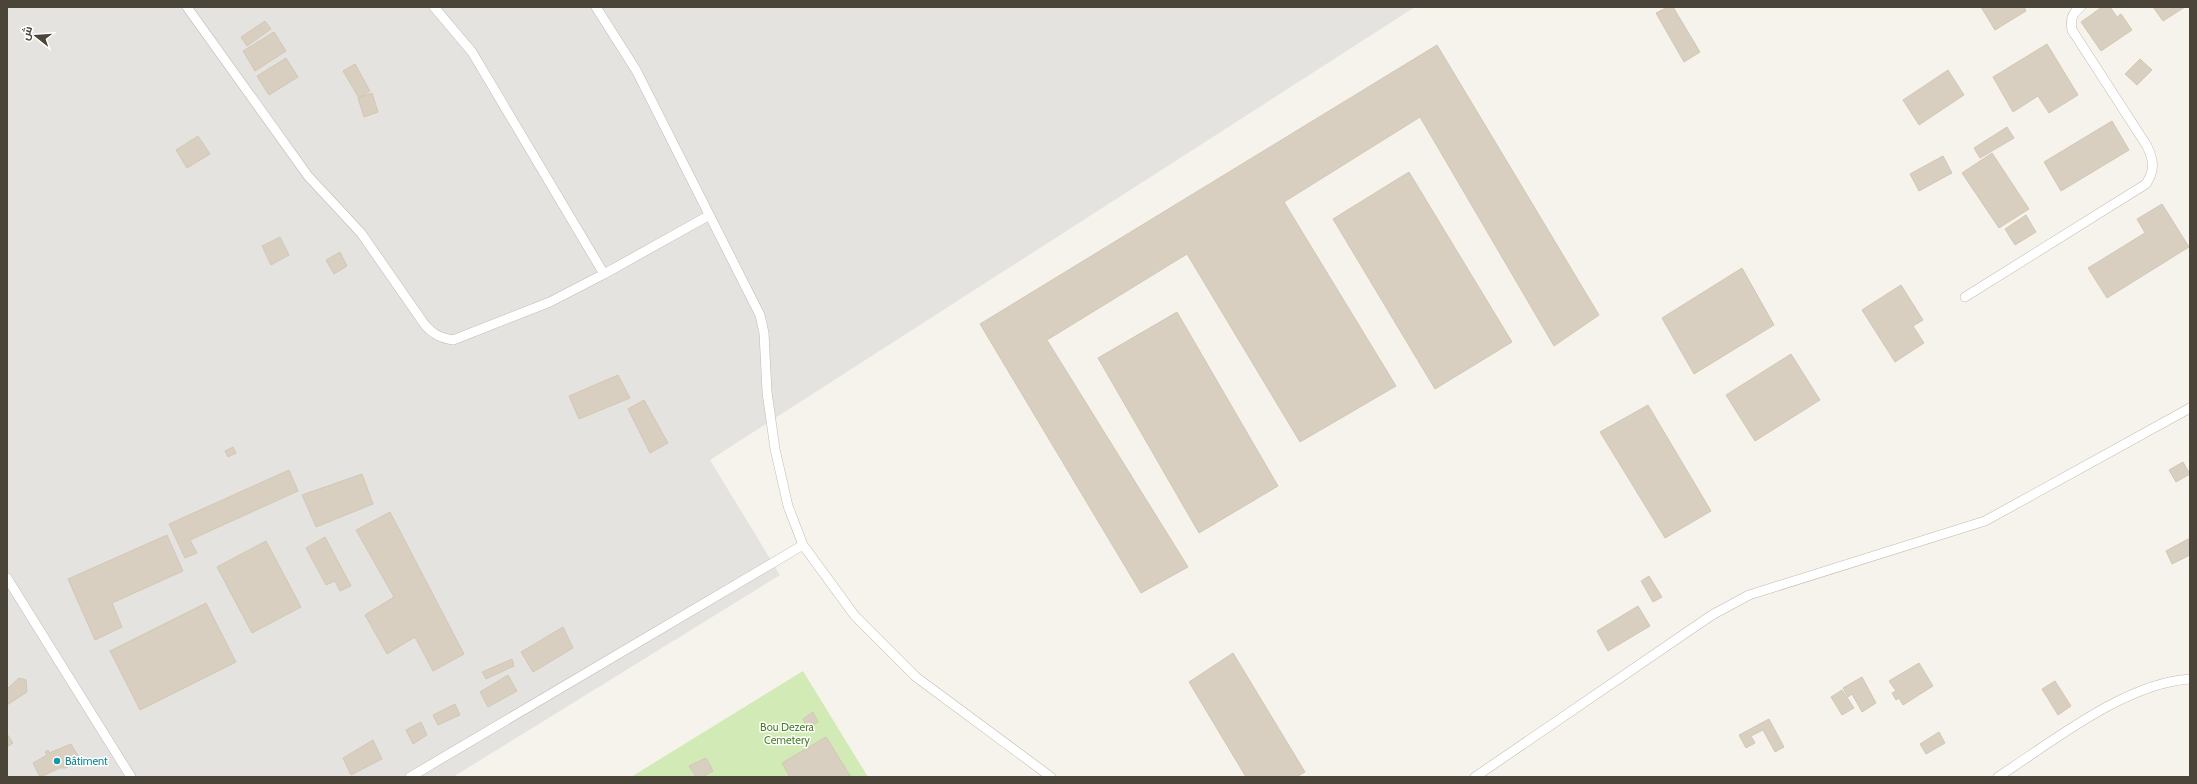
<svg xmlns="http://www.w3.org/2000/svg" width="2197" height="784" font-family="Cabin,Cairo,sans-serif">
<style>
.green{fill:#d2eab5}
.parking{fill:#e5e3e0}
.building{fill:#d8cfc1;stroke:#d3c7b4}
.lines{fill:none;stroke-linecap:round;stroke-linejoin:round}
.lane-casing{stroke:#c2bbae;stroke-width:10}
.lane{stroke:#fff;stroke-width:9}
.culture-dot{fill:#0f9aa8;stroke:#fff;stroke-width:1.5}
.labels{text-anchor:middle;stroke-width:3;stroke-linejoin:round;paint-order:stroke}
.park-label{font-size:11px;fill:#4a7f2a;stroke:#fff}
.culture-label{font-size:11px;fill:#0d838f;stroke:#fff;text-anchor:start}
</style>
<rect width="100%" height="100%" fill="#f6f3ec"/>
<!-- green -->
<path class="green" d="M803,671l65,106h-237z"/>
<!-- parking -->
<path class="parking" d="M7,7h1408l-705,453 70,115 -327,202h-446z"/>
<!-- building -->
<path class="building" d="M1668,7h5l27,45 -16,10 -28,-49z
M1981,7h43l2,4 -31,19z
M2102,7h8l7,10 4,-3 11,16 -31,21 -20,-29z
M2153,7h32l-22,14z
M265,21l6,8 -24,17 -6,-9z
M274,32l12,19 -31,20 -12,-20z
M2047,44l31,51 -29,18 -11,-17 -25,16 -20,-35z
M1437,45l162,270 -45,31 -134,-229 -136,85 112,184 -96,56 -113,-188 -140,86 141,227 -47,26 -161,-269z
M286,58l12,19 -29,18 -12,-19z
M2140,59l12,11 -15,15 -12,-11z
M355,64l15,27 -11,7 -16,-27z
M1948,70l16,25 -45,30 -16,-25z
M372,93l6,19 -14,5 -6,-19z
M2112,121l17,29 -68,41 -17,-29z
M2007,127l7,11 -34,20 -6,-10z
M198,136l12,18 -23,14 -11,-18z
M1992,153l37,56 -30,19 -37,-55z
M1943,156l9,17 -33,18 -9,-17z
M1409,172l103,170 -77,47 -102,-170z
M2162,204l27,43 -82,51 -19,-30 57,-35 -8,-14z
M2026,215l10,17 -21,13 -10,-16z
M280,237l9,18 -18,10 -9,-19z
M340,252l7,14 -13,8 -8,-14z
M1742,268l32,57 -80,49 -32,-56z
M1901,285l22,35 -10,6 11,17 -29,19 -33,-52z
M1177,312l101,174 -79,47 -101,-175z
M1791,354l29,46 -65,41 -29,-46z
M618,375l12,23 -51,21 -10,-23z
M644,400l24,43 -18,10 -22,-44z
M1648,405l63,106 -46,27 -65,-106z
M233,447l3,6 -8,4 -3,-6z
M2183,462l7,12 -14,8 -7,-12z
M289,470l9,21 -108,49 7,13 -12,5 -16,-34z
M362,474l11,30 -57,23 -14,-32z
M390,512l74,142 -31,17 -18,-34 -28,17 -22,-39 29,-18 -38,-67z
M167,535l16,36 -71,32 10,24 -27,13 -27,-61z
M325,537l26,49 -11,5 -5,-10 -9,4 -20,-37z
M2190,538v17l-18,9 -6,-13z
M266,541l35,66 -49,26 -35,-66z
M1649,576l13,21 -9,5 -12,-21z
M206,603l30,59 -96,48 -30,-59z
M1638,606l12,20 -42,25 -11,-20z
M563,627l10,21 -40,24 -12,-20z
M1233,653l72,119 -9,5h-50l-57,-95z
M512,659l2,7 -28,13 -4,-7z
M1919,663l14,23 -30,19 -4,-7 -3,2 -4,-7 4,-2 -7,-10z
M508,675l9,16 -29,16 -8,-15z
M1862,677l14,26 -14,9 -10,-18 -4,3 -5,-9z
M19,678l7,2 1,12 -20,13v-16z
M2055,681l16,25 -13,9 -16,-26z
M1842,690l12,18 -12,7 -11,-18z
M455,704l5,11 -22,10 -5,-10z
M813,712l5,10 -10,6 -5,-9z
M1769,719l15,28 -9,5 -12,-22 -12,6 4,7 -9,5 -7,-13z
M421,722l6,13 -14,9 -7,-14z
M1939,732l6,11 -19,11 -6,-10z
M7,734l6,9 -6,4z
M826,737l25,40h-61l-8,-14z
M373,740l9,19 -31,16 -8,-17z
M71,744l9,15 -14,9h-6l-20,9 -7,-14 14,-8 -2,-3 3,-2 1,3z
M706,758l7,13 -11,6h-6l-7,-11z"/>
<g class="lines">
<defs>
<path id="lane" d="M187,7l121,169 53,57 64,92c9,10 16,13 28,15l97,-38 54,-28 -132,-222 -38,-45
M596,7l40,63 124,245 4,18 3,59 8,57 13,57 15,39 52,71 61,61 135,100
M604,274l104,-58
M1965,297l181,-113c9,-14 8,-23 1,-38l-75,-116c-2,-10 0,-18 9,-23
M7,578l124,199
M410,777l393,-232
M1475,777l237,-162 37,-20 236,-74 205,-113
M1998,777c54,-35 127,-94 192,-98"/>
</defs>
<!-- lane casing -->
<use href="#lane" class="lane-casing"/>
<!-- lane -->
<use href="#lane" class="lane"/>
</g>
<!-- markers -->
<circle class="culture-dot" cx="57" cy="761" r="4"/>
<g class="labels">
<!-- park labels -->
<g class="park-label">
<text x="787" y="731">Bou Dezera<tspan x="787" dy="13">Cemetery</tspan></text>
</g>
<!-- culture labels -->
<g class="culture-label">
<text x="65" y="765">Bâtiment</text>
</g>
</g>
<!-- border -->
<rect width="2197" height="784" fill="none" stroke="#4b4439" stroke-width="16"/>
<!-- north arrow -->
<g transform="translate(36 36) rotate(287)" stroke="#ffffff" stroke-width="3" paint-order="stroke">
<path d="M0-3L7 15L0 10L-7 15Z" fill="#4b4439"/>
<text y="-6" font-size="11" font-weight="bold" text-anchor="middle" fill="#4b4439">ش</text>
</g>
</svg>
